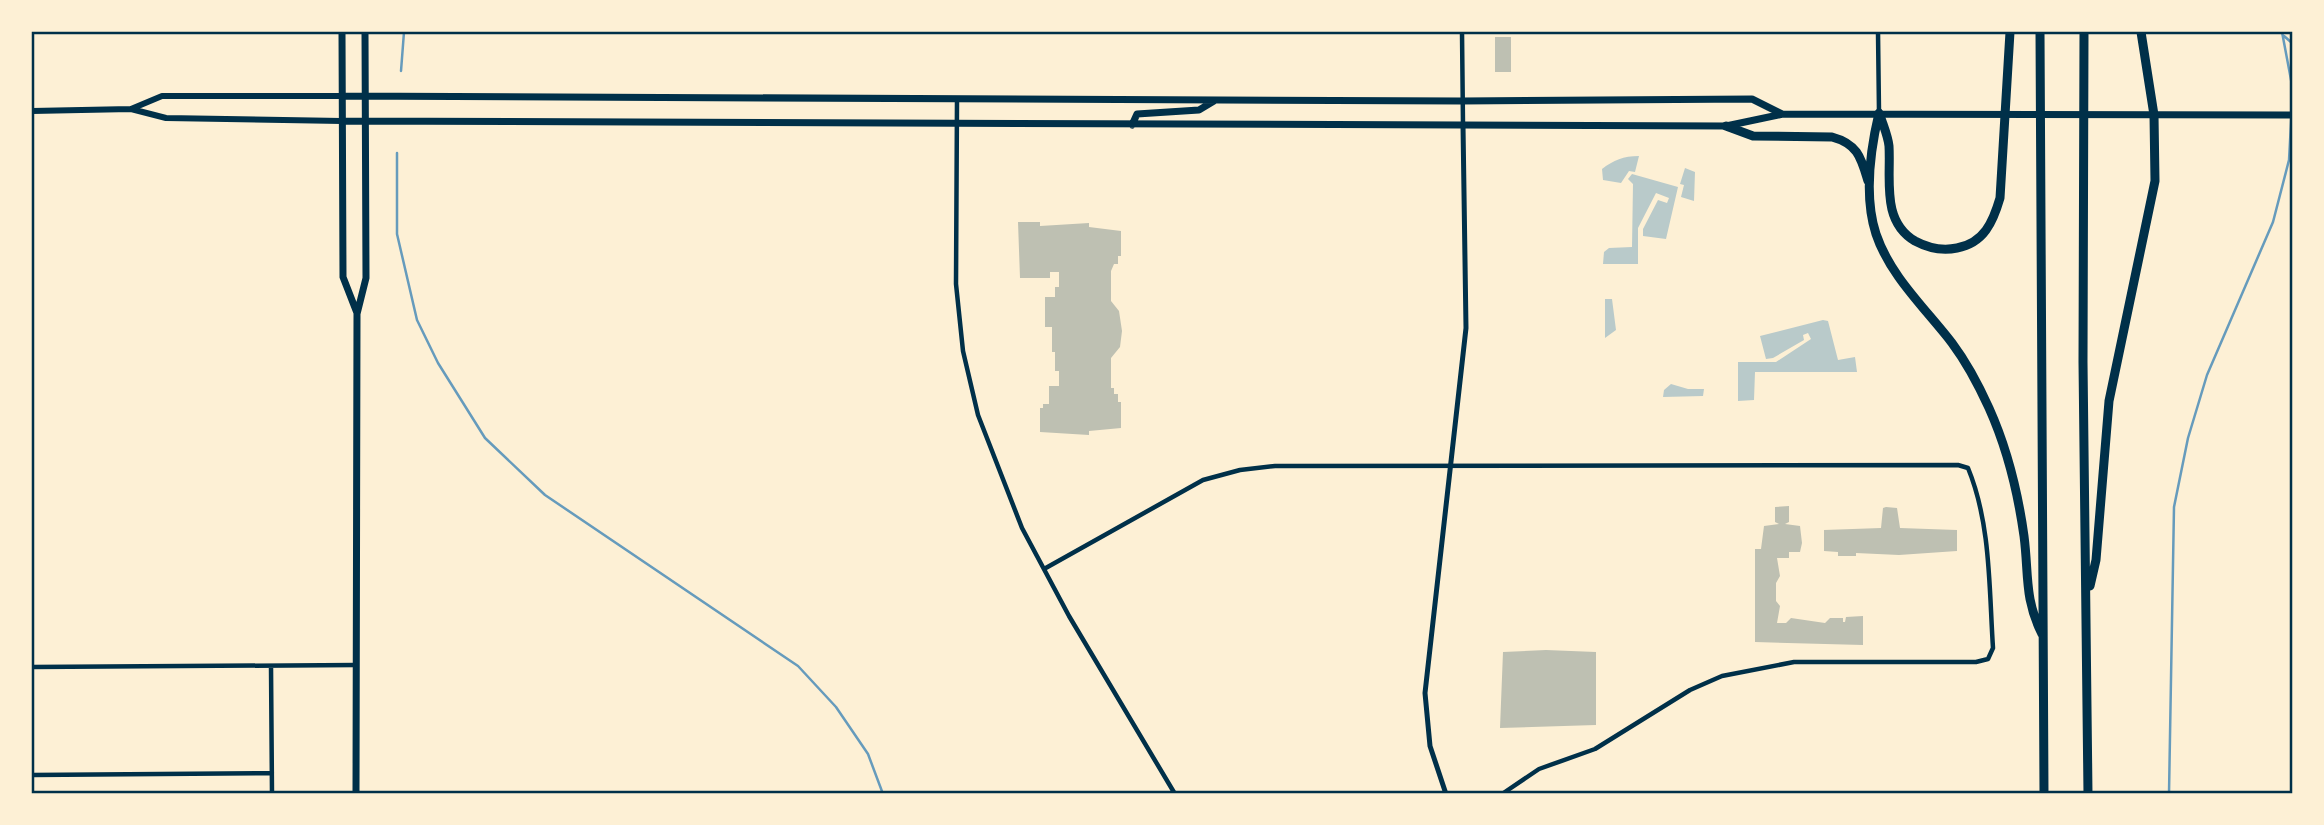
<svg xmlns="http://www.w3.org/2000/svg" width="2324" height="825" font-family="Ubuntu,sans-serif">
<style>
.green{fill:#b9caca}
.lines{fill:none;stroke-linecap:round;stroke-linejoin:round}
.stream{stroke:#669bbc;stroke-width:2.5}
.building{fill:#bec0b2}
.minor{stroke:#003049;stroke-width:4.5}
.tertiary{stroke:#003049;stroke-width:5}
.secondary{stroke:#003049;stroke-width:6}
.primary{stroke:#003049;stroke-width:7}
.motorway{stroke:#003049;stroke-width:9}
.neatline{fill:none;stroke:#003049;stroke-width:2.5}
</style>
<rect width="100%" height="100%" fill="#fdf0d5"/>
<!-- green -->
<path class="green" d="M1639,156l-4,16 -6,-1 -8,12 -18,-3 -1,-11c12,-9 21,-13 37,-13z
M1685,168l10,4 -1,29 -13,-4 3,-12 -4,-1z
M1632,174l46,13 -12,52 -23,-3v-7l15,-29 9,3 2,-5 -13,-5 -18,35v36h-35l1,-12 5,-4 23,-1 1,-63 -5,-5z
M1605,299h7l4,31 -11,8z
M1823,320l5,1 10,39 17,-3 2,15h-102l-1,28 -16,1v-39h38l35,-23 -3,-6 -5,2 1,5 -31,18 -7,1 -6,-23z
M1671,384l17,5h16l-1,7 -40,1 1,-7z"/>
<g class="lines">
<!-- stream -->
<path class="stream" d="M2282,32l10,53
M2284,36l8,7
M401,71l3,-39
M397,153v81l20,86 21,43 47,75 60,57 253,171 38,41 32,47 15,40
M2169,794l5,-287 14,-69 19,-63 66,-153 16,-62 3,-55"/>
</g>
<!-- building -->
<path class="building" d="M1495,37h16v35h-16z
M1018,222h22v4l49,-3v4l32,4v25h-3v8h-4l-3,7v30l8,10 3,20 -2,16 -9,11v30h3v6h4v8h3v26l-32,3v4l-49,-3v-24h3v-4h6v-18h10v-15h-4v-19h-3v-25h-7v-30h10v-10h4v-15h-9v6h-30z
M1789,506v16l-4,2 15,2 2,17 -2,9h-11v6h-12l3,18 -4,7v18l4,5 -3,17h9l5,-5 34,5 5,-5h13v4h2l1,-5 17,-1v29l-108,-3v-93h6l3,-23 15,-2 -4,-2v-15z
M1886,507l11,1 3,20 57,2v21l-58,4 -43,-2v3h-18v-4l-14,-1v-21l57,-2 2,-20z
M1546,650l50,2v73l-96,3 3,-76z"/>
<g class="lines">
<!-- minor -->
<path class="minor" d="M1462,32l1,93
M1878,32l1,80
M957,99l-1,185 7,67 15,64 44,113 47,88 106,178
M1044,569l159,-89 37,-10 35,-4 683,-1 10,3c23,56 21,120 25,180l-5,11 -12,3h-182l-72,14 -32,14 -95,59 -56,20 -37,25
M271,666l1,128
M32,667l324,-2
M32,775l240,-2"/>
<!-- tertiary -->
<path class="tertiary" d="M1446,794l-16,-48 -5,-53 41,-365 -3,-203"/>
<!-- secondary -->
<path class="secondary" d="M131,109l31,-13h180
M32,111l99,-2 35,9 176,3"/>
<!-- primary -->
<path class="primary" d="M342,32l1,245 14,36
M342,96l1120,5 290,-2 30,15
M342,121l1384,5 57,-12 509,1
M1132,125l5,-11 62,-4 15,-9
M356,794l1,-480 9,-36 -1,-246"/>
<!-- motorway -->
<path class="motorway" d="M2040,32l4,762
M2084,32l-1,330 5,432
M1879,113c-9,38 -15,84 -3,121 14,42 50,75 76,109 15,20 27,43 37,65 18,40 29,85 35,128 5,39 0,62 18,98
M1880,115c3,10 8,21 9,31 2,33 -8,75 26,95 13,7 27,10 42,7 27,-5 36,-26 43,-50l10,-166
M1726,126l27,10 79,1c26,7 29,21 36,44
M2090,586l6,-26 13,-159 46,-220 -1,-66 -13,-83"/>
</g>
<!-- border -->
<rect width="2324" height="825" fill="none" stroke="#fdf0d5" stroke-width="66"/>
<rect x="33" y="33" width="2258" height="759" class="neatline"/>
</svg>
